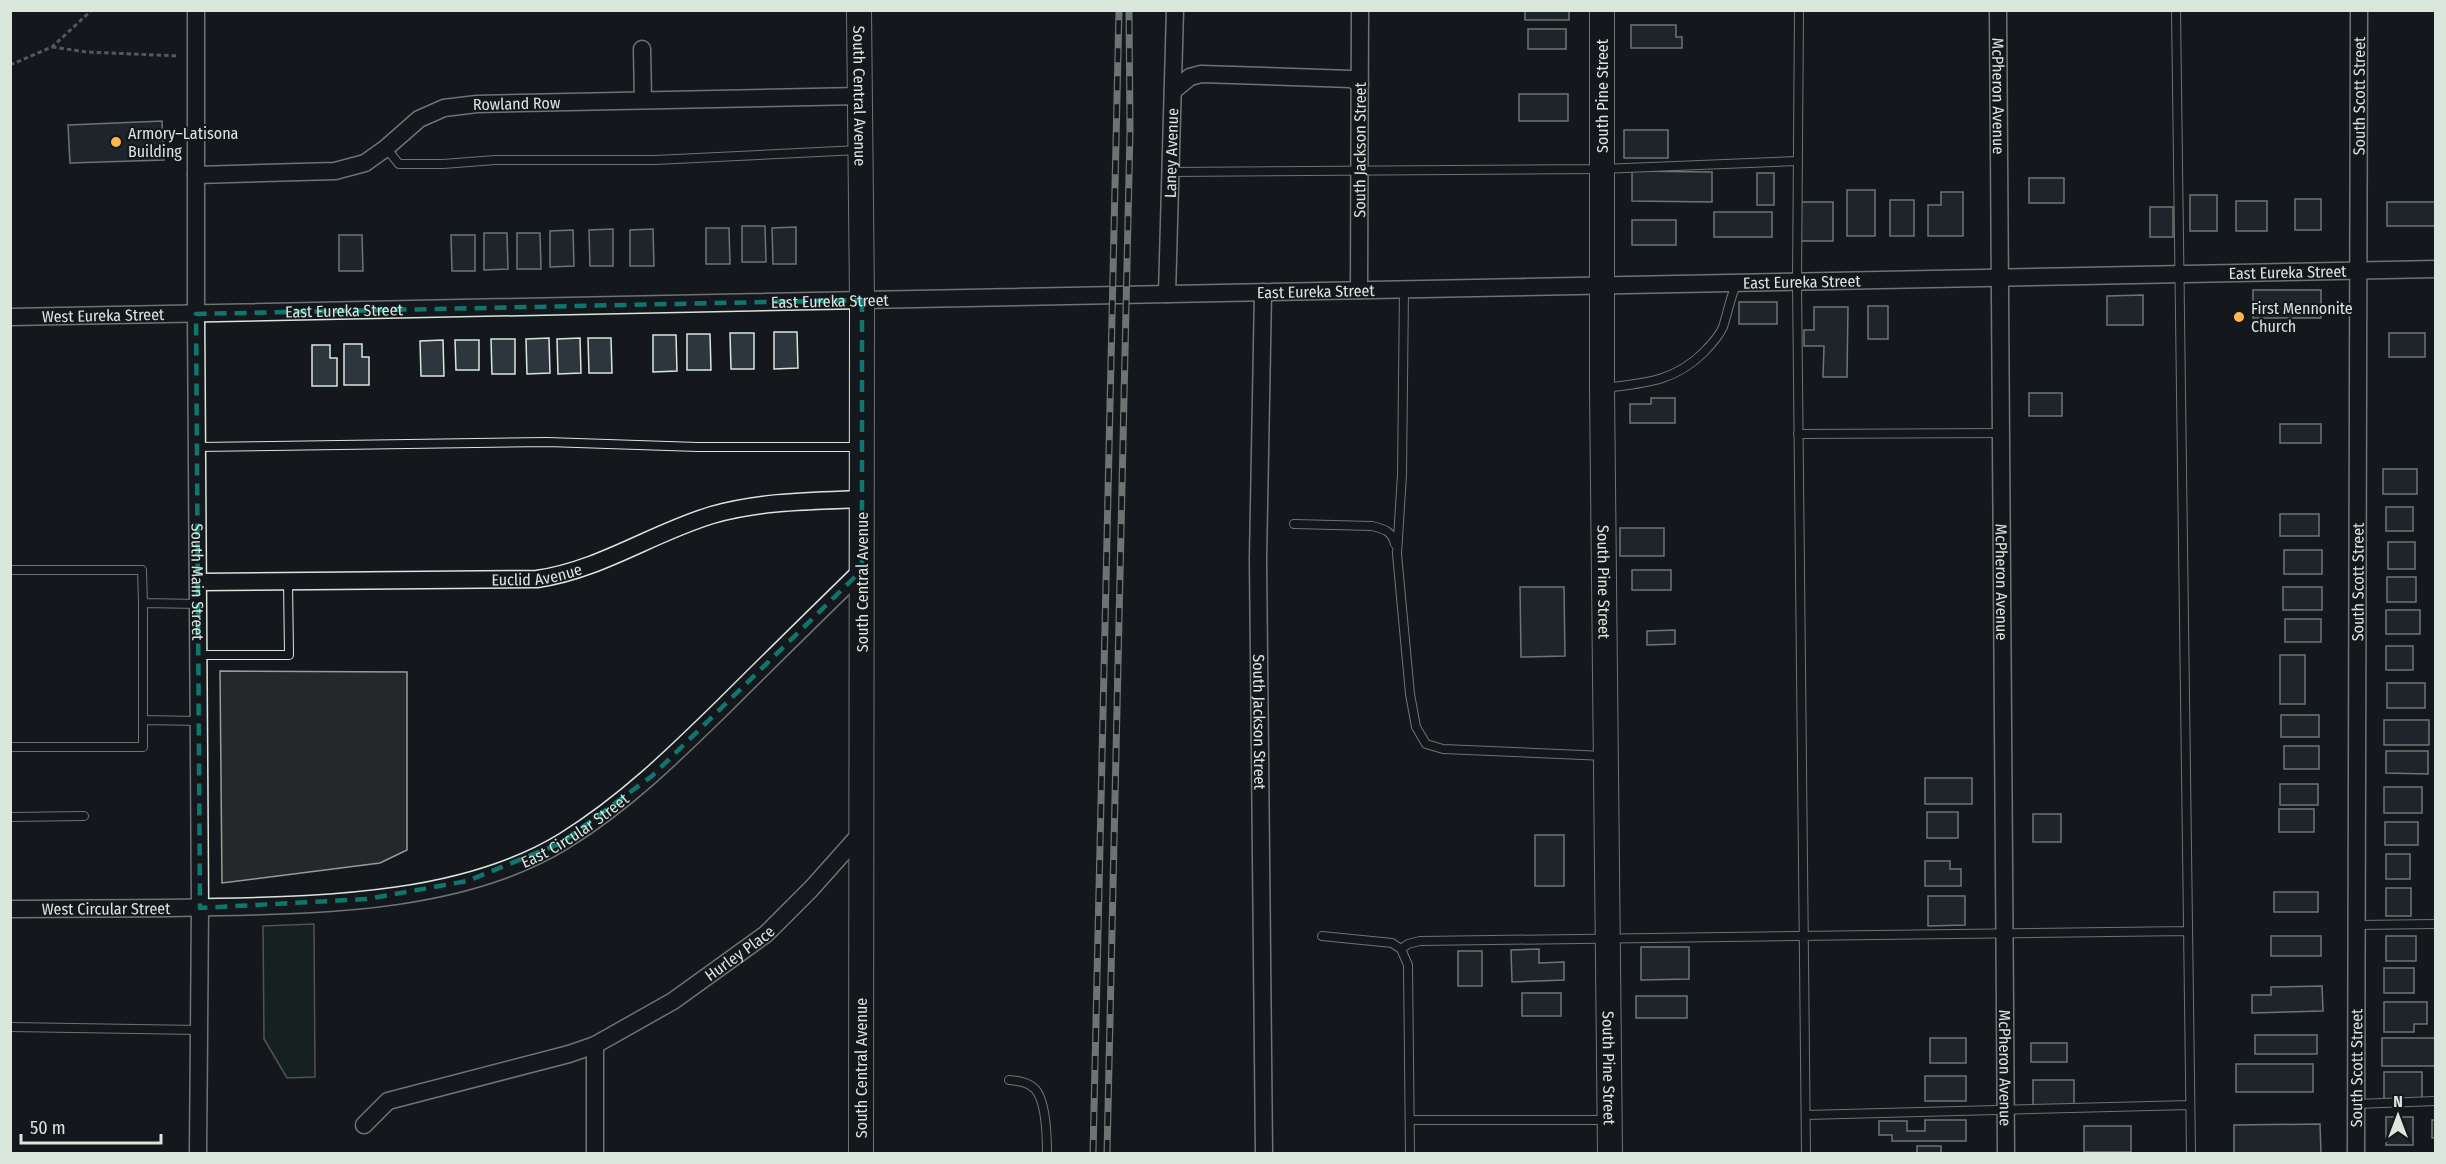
<svg xmlns="http://www.w3.org/2000/svg" width="2446" height="1164" font-family="'Fira Sans Condensed',sans-serif">
<style>
.green{fill:#1a2d24;stroke:#939e99;stroke-width:1.5}
.parking{fill:#24282b;stroke:#939e99;stroke-width:1.5}
.building{fill:#2c363c;stroke:#d8e6dc;stroke-width:1.5}
.lines{fill:none;stroke-linecap:round;stroke-linejoin:round}
.lane-casing{stroke:#d8e6dc;stroke-width:10}
.street-casing{stroke:#d8e6dc;stroke-width:19}
.secondary-casing{stroke:#d8e6dc;stroke-width:26}
.path{stroke:#9da8a2;stroke-width:3;stroke-dasharray:4.5 3;stroke-linecap:butt}
.lane{stroke:#14181c;stroke-width:8}
.street{stroke:#14181c;stroke-width:16}
.secondary{stroke:#14181c;stroke-width:24}
.rail-casing{stroke:#d8e6dc;stroke-width:7}
.rail{stroke:#14181c;stroke-width:4.5;stroke-dasharray:14;stroke-linecap:butt}
.marked{fill:none;stroke:#0f766e;stroke-width:4.5;stroke-dasharray:12 8;stroke-linejoin:round}
.poi-dot{fill:#ffb74d;stroke:#14181c;stroke-width:2}
.labels{text-anchor:middle;stroke-width:4.5;stroke-linejoin:round;paint-order:stroke}
.street-label{font-size:16px;fill:#d8e6dc;stroke:#14181c}
.poi-label{font-size:16px;fill:#d8e6dc;stroke:#14181c;text-anchor:start}
</style>
<rect width="100%" height="100%" fill="#14181c"/>
<!-- green -->
<path class="green" d="M314,924l1,153 -28,1 -23,-39 -1,-113z"/>
<!-- parking -->
<path class="parking" d="M220,671l187,1v178l-27,13 -158,20z"/>
<!-- building -->
<path class="building" d="M1525,10h44v10h-44z
M1631,25h45v12h6v11h-51z
M1528,29h38v20h-38z
M1519,94h49v27h-49z
M162,121l2,39 -94,3 -2,-38z
M1624,130h44v28h-44z
M1632,171l80,1v30l-80,-1z
M1757,173h17v32h-17z
M2029,178h35v25h-35z
M1847,190h28v46h-28z
M1941,192h22v44h-35v-31h13z
M2190,195h27v36h-27z
M2295,199h26v31h-26z
M1890,200h24v36h-24z
M2236,201h31v30h-31z
M1801,202h32v39h-32z
M2387,202h49v24h-49z
M2150,207h23v30h-23z
M1714,212h58v25h-58z
M1632,220h44v25h-44z
M742,226h23l1,36h-24z
M796,227v37h-23l-1,-36z
M706,228h23l1,36h-24z
M613,229v37h-23l-1,-36z
M653,229l1,37h-24v-36z
M573,230l1,36 -24,1v-36z
M484,233h23l1,36 -24,1z
M517,233h23l1,36h-24z
M339,235h23l1,36h-24z
M451,235h24v36h-23z
M2253,290h68v28h-68z
M2143,295v30h-36v-29z
M1739,302h38v22h-38z
M1868,306h20v33h-20z
M1814,307h34l-1,70h-24l1,-31h-20v-16h10z
M774,332h23l1,36 -24,1z
M730,333h24v36h-23z
M2389,333h36v24h-36z
M687,334h23l1,36h-24z
M653,335h23l1,36 -24,1z
M549,338l1,35 -23,1 -1,-35z
M580,338l1,35 -23,1 -1,-35z
M588,338h23l1,35h-23z
M491,339h24v35h-23z
M443,340l1,36h-23l-1,-35z
M455,340h24v30h-23z
M344,344h18v13h7v28h-25z
M312,345h18v13h7v28h-25z
M2029,393h33v23h-33z
M1651,398h24v25h-45v-19h21z
M2280,424h41v19h-41z
M2383,469h34v25h-34z
M2386,507h27v24h-27z
M2280,514h39v22h-39z
M1620,528h44v28h-44z
M2388,542h27v27h-27z
M2284,550h38v24h-38z
M1632,570h39v20h-39z
M2387,577h29v25h-29z
M1520,587h44l1,69 -44,1z
M2283,587h39v23h-39z
M2386,610h34v24h-34z
M2285,619h36v23h-36z
M1675,630v14l-28,1v-14z
M2386,646h27v24h-27z
M2280,655h25v49h-25z
M2387,683h38v25h-38z
M2281,715h38v22h-38z
M2384,720h45v25h-45z
M2284,746h35v23h-35z
M2386,751h42v23l-42,-1z
M1925,778h47v26h-47z
M2280,784h38v21h-38z
M2384,787h38v26h-38z
M2279,809h35v23h-35z
M1927,812h31v26h-31z
M2033,814h28v28h-28z
M2385,822h33v23h-33z
M1535,835h29v51h-29z
M2386,854h24v25h-24z
M1925,861h25v8h11v17h-36z
M2386,888h25v28h-25z
M2274,892h44v20h-44z
M1928,896h37v29l-37,1z
M2271,936h50v20h-50z
M2386,936h30v25h-30z
M1641,947h48v32l-48,1z
M1539,949v14l25,-1v18l-52,2 -1,-32z
M1458,951h24v35h-24z
M2384,968h30v25h-30z
M2322,986l1,25 -71,2v-18h19v-8z
M1522,993h39v23h-39z
M1636,996h51v22h-51z
M2384,1002h43v22h-13v8h-30z
M2255,1035h62v19h-62z
M1930,1038h36v25h-36z
M2382,1038h54v28h-54z
M2031,1043h36v19h-36z
M2236,1064h77v28h-77z
M2384,1072h38v27h-38z
M1925,1076h41v25h-41z
M2033,1080h41v26h-41z
M2386,1117h27v28h-27z
M1925,1120h41v21h-74v-6h-13v-14h28v10h18z
M2432,1120h4v18h-4z
M2320,1124l1,30h-87v-29z
M2084,1126h47v26h-47z
M1917,1146h24v8h-24z"/>
<g class="lines">
<defs>
<path id="lane" d="M1799,10l-2,272 9,872
M2176,10l15,1144
M386,148l13,16h44l52,-4h160l204,-10
M1170,172l431,-3 197,-8
M1404,290l-2,185 -5,79 13,140 6,33 10,17 17,5 162,7
M1605,388c40,-5 68,-6 98,-35 7,-7 16,-17 20,-26 5,-15 7,-30 14,-44
M1798,434l203,-1
M197,447l350,-5 151,5h162
M1294,524l78,2c12,3 20,5 23,18
M10,570h132l1,33
M199,604l-56,-1v117l56,1
M200,655h89l-1,-74
M10,747h133v-27
M10,817l74,-1
M2357,925l79,-1
M1322,936l70,7 9,6 7,16 2,189
M1401,949l7,-5 12,-3 768,-10
M10,1027l189,3
M1009,1080c10,1 19,2 26,9 11,12 12,49 12,65
M2356,1104l80,-3
M1806,1115l384,-10
M1410,1120h199"/>
<g id="street">
<path id="s1" d="M196,10v304l4,594 -2,246"/>
<path id="s2" d="M1998,10l8,1144"/>
<path d="M642,49l1,51"/>
<path d="M1173,91l17,-14 11,-3 150,5 9,5"/>
<path id="s3" d="M196,175l139,-4 30,-8 21,-15 33,-29 25,-11 33,-4 382,-8"/>
<path id="s4" d="M1359,290l1,-280"/>
<path id="s5" d="M1263,292l-5,267 6,595"/>
<path id="s6" d="M1167,294l8,-284"/>
<path id="s7" d="M10,317l2426,-48"/>
<path id="s8" d="M199,582l338,-3c63,-9 115,-46 175,-64 49,-14 100,-14 150,-16"/>
<path id="s9" d="M10,909c70,-1 140,0 209,-2 111,-2 248,-6 345,-66 60,-37 109,-85 159,-134 46,-46 92,-91 139,-137"/>
<path d="M595,1045v109"/>
<path id="s10" d="M364,1125l24,-24 181,-47 26,-9 78,-44 93,-67 45,-45 50,-56"/>
<path id="s11" d="M2356,1154l3,-1144"/>
</g>
<g id="secondary">
<path id="s12" d="M859,10l3,290 -1,854"/>
<path id="s13" d="M1602,10v378l8,766"/>
</g>
</defs>
<!-- lane casing -->
<use href="#lane" class="lane-casing"/>
<!-- street casing -->
<use href="#street" class="street-casing"/>
<!-- secondary casing -->
<use href="#secondary" class="secondary-casing"/>
<!-- path -->
<path class="path" d="M52,47l35,5 92,4
M10,65l42,-18 40,-37"/>
<!-- lane -->
<use href="#lane" class="lane"/>
<!-- street -->
<use href="#street" class="street"/>
<!-- secondary -->
<use href="#secondary" class="secondary"/>
<defs>
<path id="rail" d="M1093,1154l26,-1144
M1107,1154l23,-1023 -1,-121"/>
</defs>
<!-- rail casing -->
<use href="#rail" class="rail-casing"/>
<!-- rail -->
<use href="#rail" class="rail"/>
</g>
<!-- marked area -->
<path d="M0 0H2446V1164H0ZM862,300v270l-210,206 -91,67 -94,38 -100,18 -167,9 -4,-594z" fill="#14181c" fill-opacity=".55" fill-rule="evenodd"/>
<path class="marked" d="M862,300v270l-210,206 -91,67 -94,38 -100,18 -167,9 -4,-594z"/>
<!-- markers -->
<g class="poi-dot">
<circle cx="116" cy="142" r="6"/>
<circle cx="2239" cy="317" r="6"/>
</g>
<g class="labels">
<!-- street labels -->
<g class="street-label">
<text dy="6" stroke="none"><textPath href="#s12" startOffset="86">South Central Avenue</textPath></text>
<text transform="translate(1602 96) rotate(-90)" y="6">South Pine Street</text>
<text dy="6" stroke="none"><textPath href="#s2" startOffset="86">McPheron Avenue</textPath></text>
<text dy="6" stroke="none"><textPath href="#s11" startOffset="1058">South Scott Street</textPath></text>
<text dy="6" stroke="none"><textPath href="#s3" startOffset="340">Rowland Row</textPath></text>
<text dy="6" stroke="none"><textPath href="#s4" startOffset="140">South Jackson Street</textPath></text>
<text dy="6" stroke="none"><textPath href="#s6" startOffset="141">Laney Avenue</textPath></text>
<text dy="6" stroke="none"><textPath href="#s7" startOffset="2278">East Eureka Street</textPath></text>
<text dy="6" stroke="none"><textPath href="#s7" startOffset="1792">East Eureka Street</textPath></text>
<text dy="6" stroke="none"><textPath href="#s7" startOffset="1306">East Eureka Street</textPath></text>
<text dy="6" stroke="none"><textPath href="#s7" startOffset="820">East Eureka Street</textPath></text>
<text dy="6" stroke="none"><textPath href="#s7" startOffset="334">East Eureka Street</textPath></text>
<text dy="6" stroke="none"><textPath href="#s7" startOffset="93">West Eureka Street</textPath></text>
<text dy="6" stroke="none"><textPath href="#s8" startOffset="338">Euclid Avenue</textPath></text>
<text dy="6" stroke="none"><textPath href="#s1" startOffset="572">South Main Street</textPath></text>
<text transform="translate(862 582) rotate(-90)" y="6">South Central Avenue</text>
<text dy="6" stroke="none"><textPath href="#s13" startOffset="572">South Pine Street</textPath></text>
<text dy="6" stroke="none"><textPath href="#s2" startOffset="572">McPheron Avenue</textPath></text>
<text dy="6" stroke="none"><textPath href="#s11" startOffset="572">South Scott Street</textPath></text>
<text dy="6" stroke="none"><textPath href="#s5" startOffset="430">South Jackson Street</textPath></text>
<text dy="6" stroke="none"><textPath href="#s9" startOffset="579">East Circular Street</textPath></text>
<text dy="6" stroke="none"><textPath href="#s9" startOffset="96">West Circular Street</textPath></text>
<text dy="6" stroke="none"><textPath href="#s10" startOffset="420">Hurley Place</textPath></text>
<text transform="translate(861 1068) rotate(-90)" y="6">South Central Avenue</text>
<text dy="6" stroke="none"><textPath href="#s13" startOffset="1058">South Pine Street</textPath></text>
<text dy="6" stroke="none"><textPath href="#s2" startOffset="1058">McPheron Avenue</textPath></text>
<text dy="6" stroke="none"><textPath href="#s11" startOffset="86">South Scott Street</textPath></text>
</g>
<!-- poi labels -->
<g class="poi-label">
<text x="128" y="139">Armory–Latisona<tspan x="128" dy="18">Building</tspan></text>
<text x="2251" y="314">First Mennonite<tspan x="2251" dy="18">Church</tspan></text>
</g>
</g>
<!-- border -->
<rect width="2446" height="1164" fill="none" stroke="#d8e6dc" stroke-width="24"/>
<!-- north arrow -->
<g transform="translate(2398 1116)" stroke="#14181c" stroke-width="4.5" paint-order="stroke">
<path d="M0-4.5L10 22L0 15L-10 22Z" fill="#d8e6dc"/>
<text y="-9" font-size="16" font-weight="bold" text-anchor="middle" fill="#d8e6dc">N</text>
</g>
<!-- scale -->
<path d="M21 1134v9h140v-9" fill="none" stroke="#d8e6dc" stroke-width="3"/>
<text x="30" y="1134" font-size="18" fill="#d8e6dc" stroke="#14181c" stroke-width="4.5" paint-order="stroke">50 m</text>
</svg>
